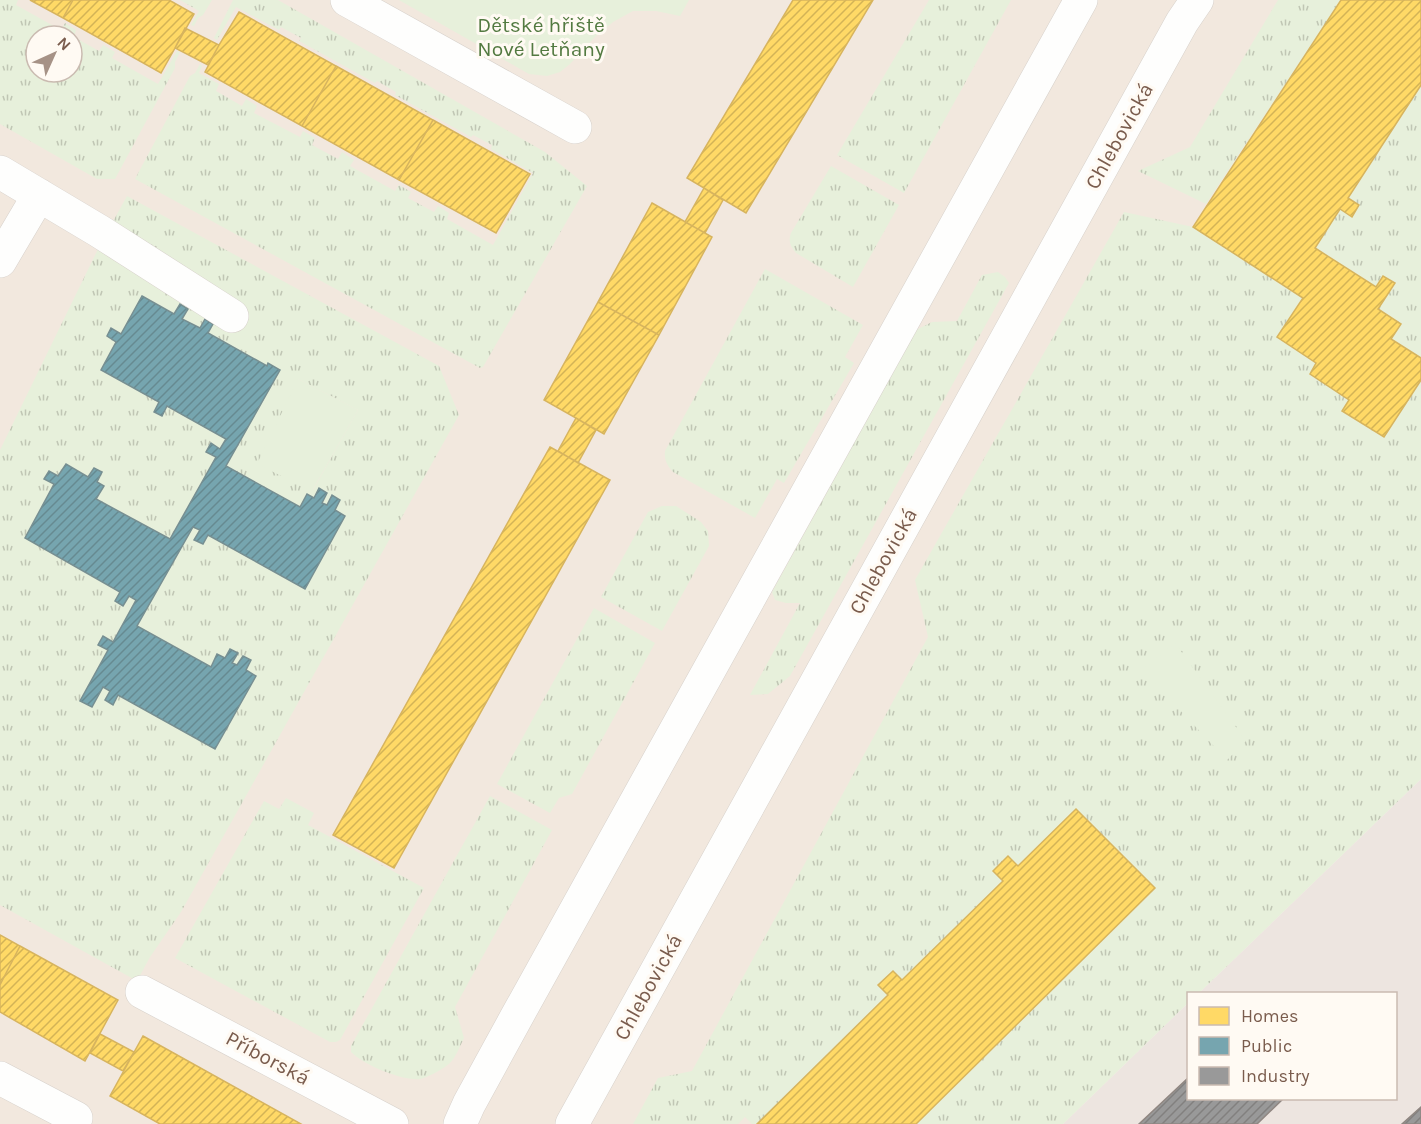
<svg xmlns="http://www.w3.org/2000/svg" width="1421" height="1124" font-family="Karla,sans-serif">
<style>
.residential{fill:#f2e8de;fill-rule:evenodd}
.industrial{fill:#ede5e0}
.grass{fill:url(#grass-tufts);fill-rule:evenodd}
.park{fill:#e7f0db}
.homes{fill:url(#homes-hatch);stroke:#d7b45e;stroke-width:1.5}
.public{fill:url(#public-hatch);stroke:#778f92;stroke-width:1.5}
.industry{fill:url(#industry-hatch);stroke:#908782;stroke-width:1.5}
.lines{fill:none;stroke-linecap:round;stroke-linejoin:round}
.minor-casing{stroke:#d7d1cb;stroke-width:34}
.minor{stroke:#fefefd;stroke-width:33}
.labels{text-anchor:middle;stroke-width:6;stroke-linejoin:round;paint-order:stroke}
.park-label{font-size:21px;fill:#537a41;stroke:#fffaf3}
.street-label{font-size:21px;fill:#7a5c4d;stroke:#fffaf3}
</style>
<defs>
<pattern id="grass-tufts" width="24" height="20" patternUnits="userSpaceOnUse" patternTransform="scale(1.5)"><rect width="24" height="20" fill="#e7f0db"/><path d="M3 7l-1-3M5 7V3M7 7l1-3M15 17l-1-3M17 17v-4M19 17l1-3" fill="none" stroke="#c0c6b4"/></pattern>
<pattern id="homes-hatch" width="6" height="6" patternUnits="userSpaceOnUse" patternTransform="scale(1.5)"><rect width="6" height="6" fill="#ffd966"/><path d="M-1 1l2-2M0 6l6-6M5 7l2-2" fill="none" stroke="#d3b356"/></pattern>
<pattern id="public-hatch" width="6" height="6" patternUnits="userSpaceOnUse" patternTransform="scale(1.5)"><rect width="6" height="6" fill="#76a5af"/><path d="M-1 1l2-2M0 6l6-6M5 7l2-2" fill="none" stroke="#668a91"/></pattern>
<pattern id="industry-hatch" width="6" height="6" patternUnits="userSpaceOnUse" patternTransform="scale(1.5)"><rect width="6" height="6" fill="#999"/><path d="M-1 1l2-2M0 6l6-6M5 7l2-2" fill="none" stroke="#82807f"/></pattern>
</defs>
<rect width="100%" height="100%" fill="#f9f5f0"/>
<!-- residential -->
<path class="residential" d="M0,0h1421v779l-222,214 -11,1v9l-125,121h-1063zM36,36h36v36h-36z"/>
<!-- industrial -->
<path class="industrial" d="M1421,779v345h-358l125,-121v95h208v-104l-197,-1z"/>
<!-- grass -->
<path class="grass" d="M0,0h18l-2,5 45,25 4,-7 11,7 -2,7 25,14 4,-6 12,7 -3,6 46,26 19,-33 3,1 -5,10v6l-60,111h-18l-97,-55zM36,36h36v36h-36z
M180,0h32l-9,15 -5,3 -4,8 -3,-1 8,-14z
M233,0h45l267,152 42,34 -104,181 -3,1 -345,-189 55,-103 5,-3 5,-9 2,2 -3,7 20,11 -3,7 26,15 4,-7 11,7 -3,7 46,24 3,-6 12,7 -3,7 26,14 4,-7 12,8 -4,6 45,25 4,-6 12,7 -3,6 26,14 4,-6 11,7 -2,6 46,26 40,-72 -42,-24 1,-4 -19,-10 -2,2 -76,-42 1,-3 -19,-11 -2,2 -76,-42 2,-3 -20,-11 -2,3 -43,-23 -19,33 -3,-2z
M929,0h82l-107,193 -67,-38z
M1278,0h63l-135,204 -68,-33 52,-24z
M1421,85v273l-30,-19 9,-15 -22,-15 17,-26 -12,-7 -7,11 -61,-39 25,-39 12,7 7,-11 -11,-7z
M831,166l68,39 -46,82 -57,-34c-6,-7 -8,-12 -5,-20z
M127,196l312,170 20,49 -278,497 -31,45 -13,24 -137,-76v-455l100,-205zM142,297l32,17 6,-9 7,4 -5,10 18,9 5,-8 8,3 -5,10 58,33 3,-3 10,7 -53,96 74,41 7,-13 7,4 5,-10 8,5 -5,10 23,13 -41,73 -96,-54 -5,9 -8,-4 5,-10 -7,-3 -56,99 74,41 6,-12 8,3 5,-9 8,4 -6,10 5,2 6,-9 8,4 -5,10 10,6 -41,73 -97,-54 -5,10 -8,-5 5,-9 -7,-4 -11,19 16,-56 28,-50 -7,-4 -6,10 -8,-5 5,-9 -66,-108 -10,-5 5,-8 9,5 8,-12 22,13 6,-9 8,4 -5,10 7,4 -8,13 74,40 46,-82 -5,-14 9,6 6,-10 -59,-33 -5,10 -8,-4 5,-10 -43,-60 -9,-6 5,-8 9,6zM298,379l60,31 -45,80z
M1124,212l69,15 110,71 -26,39 39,26 -6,11 39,26 -7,11 42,26 37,-57v399l-222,214 -11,1v9l-125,121h-147l239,-236 -79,-79 -58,57 -10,-9 -5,24 -101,99 -9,-9 -15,14 10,10 -131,129h-5l-7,-7 -7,7h-105l25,-46 34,-7 236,-434 -13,-57z
M765,269l98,56 -18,32 9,6 -70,120 -7,-4 -22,39 -82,-46c-6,-7 -9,-12 -8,-21z
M998,272l7,5 4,6 -219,393 -22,18 -18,1 50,-92h-14l-11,-3 -3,-8 144,-262 16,-8 25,-1 25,-46z
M662,506h14l25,16 7,9 1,15 -47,85 -61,-34 47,-85z
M594,608l61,35 -83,151 -13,4 -9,15 -53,-29z
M490,796l62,34 -97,177 9,31c-4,8 -8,19 -14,25 -5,5 -23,15 -30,16 -18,2 -56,-14 -69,-27v-6z
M286,798l28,15 -6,12 116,63 -84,152 -4,2h-6l-155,-84 89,-157 15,8z"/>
<!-- park -->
<path class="park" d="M399,0h290l-9,16 -24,-5h-23l-20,11 -17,14 -26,28 -10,8 -13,4 -18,-2z
M298,379l60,31 -46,81 -55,-27z
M1175,643l71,98 -19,19 -85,-90z"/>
<!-- homes -->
<path class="homes" d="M30,0h43l-10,18z
M73,0h96l25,14 -33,59 -98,-55z
M793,0h80l-127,213 -59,-35z
M1341,0h80v85l-73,113 11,7 -7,12 -12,-8 -25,39 61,39 7,-11 12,7 -17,26 23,15 -10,15 30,19v22l-37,57 -42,-26 7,-11 -39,-26 6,-11 -39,-26 26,-39 -110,-71z
M239,12l97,54 -34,60 -97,-54 14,-27z
M185,28l34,17 -11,20 -33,-17z
M336,66l97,54 -34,60 -97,-54z
M433,120l97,54 -34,59 -97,-53z
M704,188l19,12 -18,33 -20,-11z
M652,203l60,34 -53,98 -61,-33z
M598,302l61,33 -55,99 -60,-34z
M576,418l20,12 -18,33 -20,-12z
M550,447l60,33 -216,388 -61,-33z
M1076,809l79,79 -239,236h-159l131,-129 -10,-10 15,-14 9,9 101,-99 -10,-10 15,-15 10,10z
M0,935l20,11 -20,39z
M20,946l98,54 -33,61 -85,-49v-27z
M100,1034l34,18 -11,19 -33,-18z
M143,1036l158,88h-141l-50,-28z"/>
<!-- public -->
<path class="public" d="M142,296l32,18 6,-10 8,5 -6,10 18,9 5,-9 8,5 -5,9 59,33 1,-3 12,7 -54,96 74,41 7,-13 7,4 5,-10 8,5 -5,10 5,2 5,-10 8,5 -5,10 10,6 -40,73 -97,-54 -5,9 -9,-4 6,-10 -7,-3 -56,99 74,41 6,-13 8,4 5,-9 8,4 -6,10 5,2 6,-9 8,4 -5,10 10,6 -41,73 -97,-54 -5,10 -8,-5 5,-9 -7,-4 -11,20 -12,-6 28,-51 -10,-5 5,-9 10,6 23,-42 -7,-4 -6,10 -8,-5 5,-9 -95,-54 29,-54 -10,-5 5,-8 9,5 8,-12 22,13 6,-9 8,4 -5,10 7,4 -8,13 74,40 46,-82 -10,-5 5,-9 9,6 6,-10 -59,-33 -5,10 -8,-4 5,-10 -58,-32 15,-28 -9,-6 4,-8 10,6z"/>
<!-- industry -->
<path class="industry" d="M1188,1078v20h96l-27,26h-118z
M1421,1107v17h-19z"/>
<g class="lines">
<defs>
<path id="minor" d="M347,0l228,127
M0,172l99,59 133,85
M0,261l39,-66
M142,992l250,132
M0,1078l76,40
M460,1124l9,-20 47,-86 565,-1018
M572,1124l610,-1102 15,-22"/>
</defs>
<!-- minor casing -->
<use href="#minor" class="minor-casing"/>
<!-- minor -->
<use href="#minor" class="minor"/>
</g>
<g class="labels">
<!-- park labels -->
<g class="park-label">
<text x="541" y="32">Dětské hřiště<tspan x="541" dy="24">Nové Letňany</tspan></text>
</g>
<!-- street labels -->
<g class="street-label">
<text transform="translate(1119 136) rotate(-61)" y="7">Chlebovická</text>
<text transform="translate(883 561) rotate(-61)" y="7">Chlebovická</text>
<text transform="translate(648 987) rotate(-61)" y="7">Chlebovická</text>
<text transform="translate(268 1058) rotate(28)" y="7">Příborská</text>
</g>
</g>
<!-- legend -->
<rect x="1187" y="992" width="210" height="108" fill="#fffaf3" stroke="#cabbb1" stroke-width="1.5"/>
<rect x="1199" y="1007" width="30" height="18" fill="#ffd966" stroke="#cabbb1" stroke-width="1.5"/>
<text x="1241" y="1022" font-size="18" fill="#7a5c4d">Homes</text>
<rect x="1199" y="1037" width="30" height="18" fill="#76a5af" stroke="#cabbb1" stroke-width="1.5"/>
<text x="1241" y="1052" font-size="18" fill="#7a5c4d">Public</text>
<rect x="1199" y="1067" width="30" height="18" fill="#999999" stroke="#cabbb1" stroke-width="1.5"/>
<text x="1241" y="1082" font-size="18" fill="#7a5c4d">Industry</text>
<!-- north arrow -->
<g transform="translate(54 54) rotate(45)"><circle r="28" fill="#fffaf3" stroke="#cabbb1" stroke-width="1.5"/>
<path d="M0-4.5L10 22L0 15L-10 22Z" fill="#a69286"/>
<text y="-9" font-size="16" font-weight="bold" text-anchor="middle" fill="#7a5c4d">N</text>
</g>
</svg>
